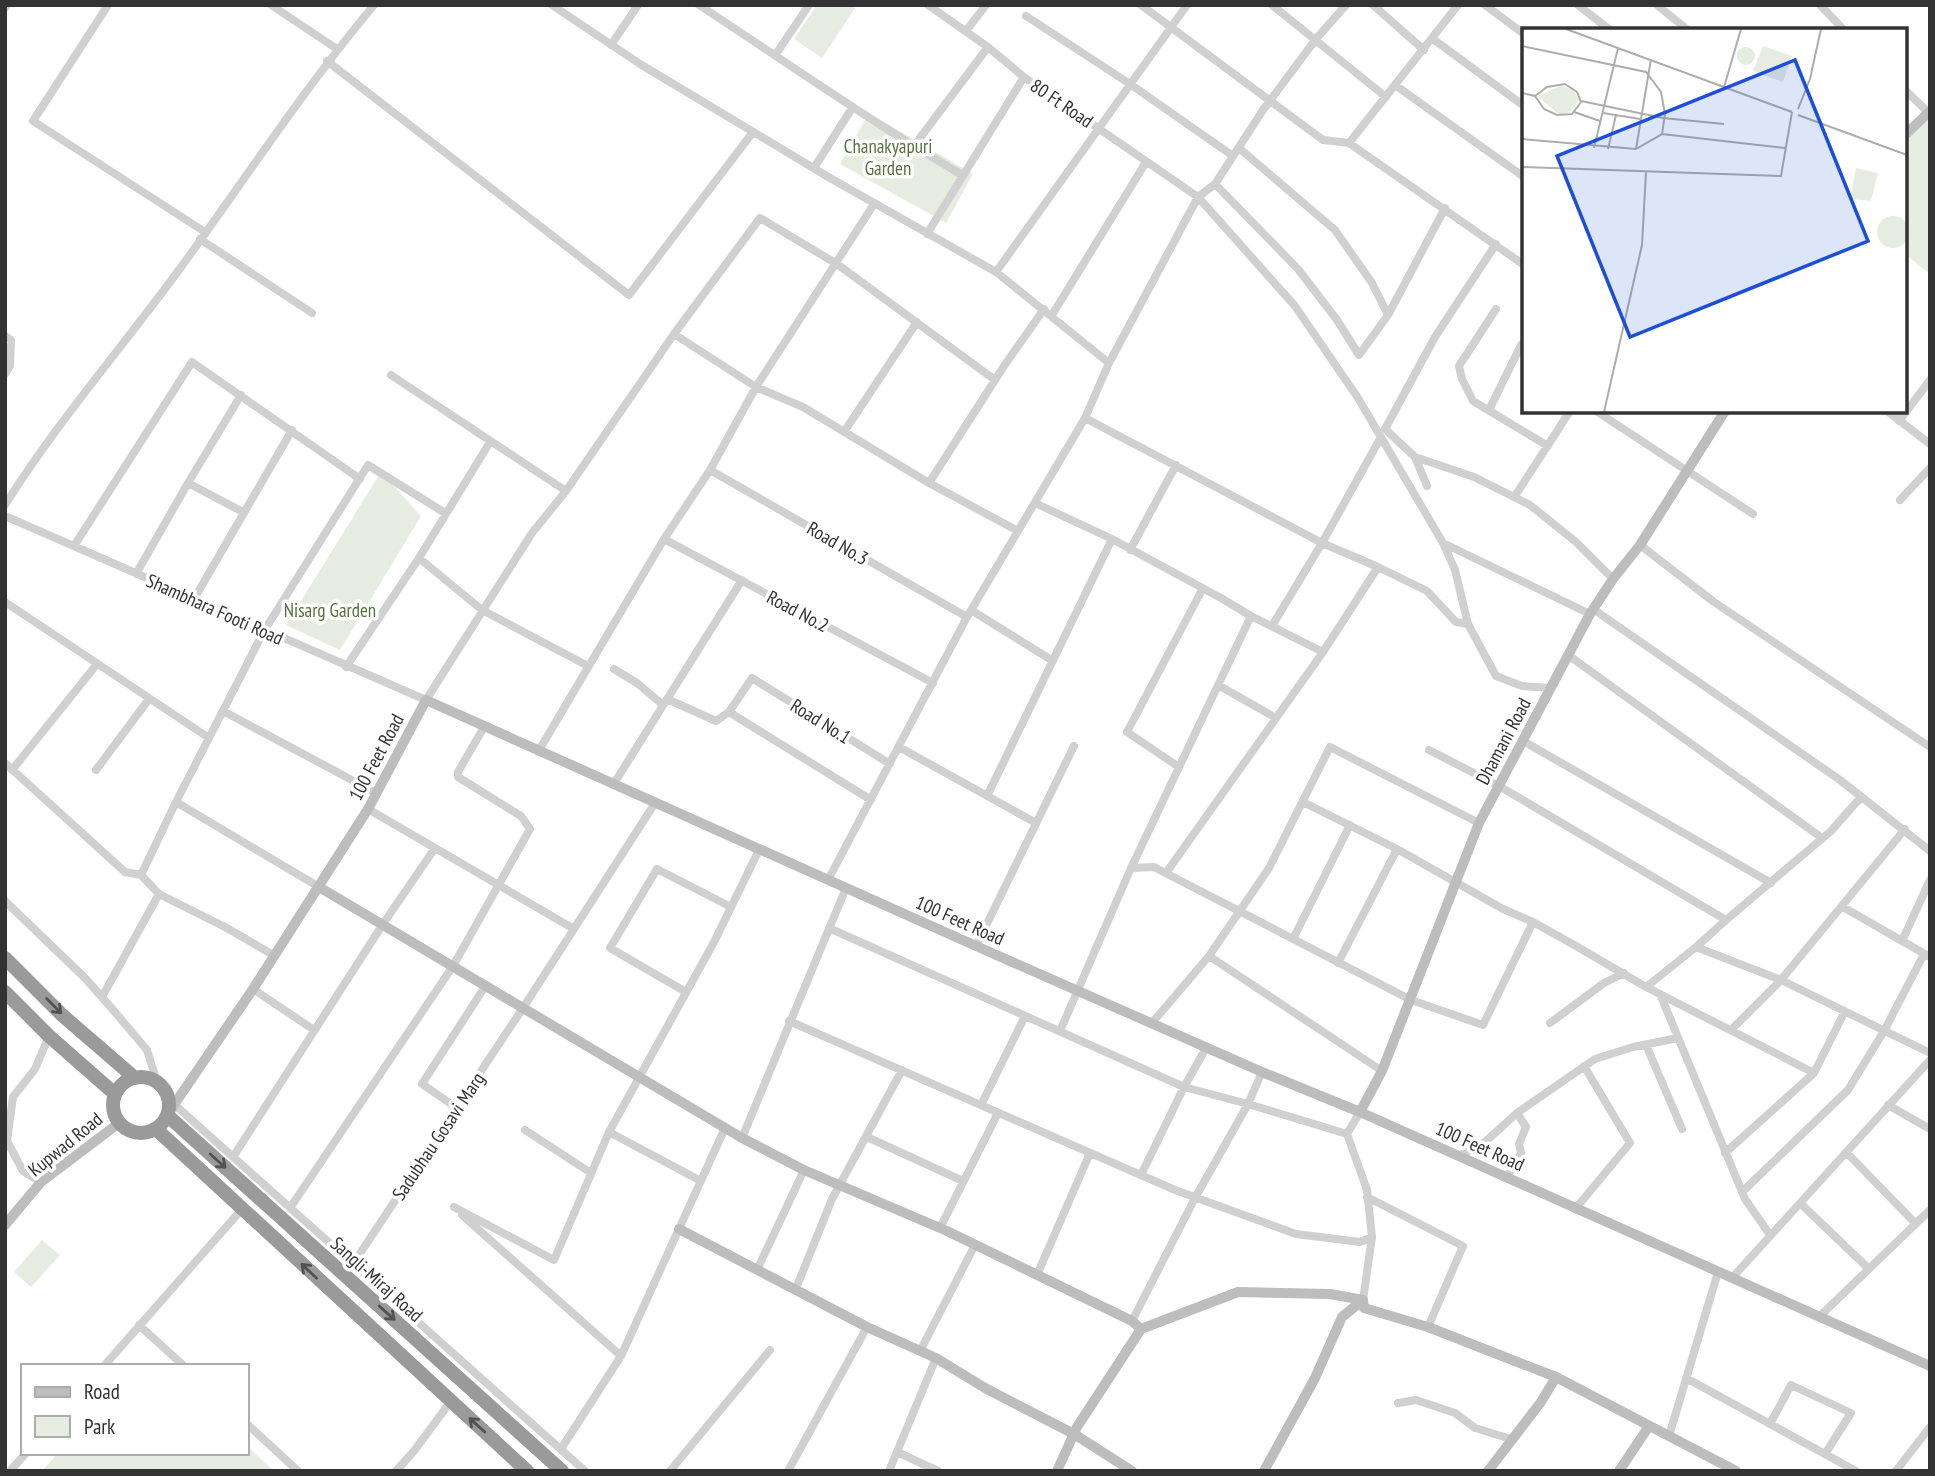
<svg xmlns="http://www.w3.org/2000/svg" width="1935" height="1476" font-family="'PT Sans Narrow',sans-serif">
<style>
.green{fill:#e6ecdf}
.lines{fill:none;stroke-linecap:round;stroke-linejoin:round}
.street{stroke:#d0d0d0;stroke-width:8}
.secondary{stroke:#bdbdbd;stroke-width:10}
.highway{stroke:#9a9a9a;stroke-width:14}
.oneway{stroke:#525252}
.labels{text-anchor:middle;stroke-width:7;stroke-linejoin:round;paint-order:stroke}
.street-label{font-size:19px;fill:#333;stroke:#fff}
.park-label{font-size:19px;fill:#56703f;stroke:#fff}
.inset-road{fill:none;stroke:#adadad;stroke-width:2}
.view{fill:#1d4ed8;fill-opacity:0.15;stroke:#1d4ed8;stroke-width:3.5}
.inset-edge{fill:none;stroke:#333;stroke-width:3.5}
</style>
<rect width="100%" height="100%" fill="#fff"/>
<!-- green -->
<path class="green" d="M817,5h40l-35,53 -28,-19z
M1928,112l2,3v159l-25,-20v-113z
M869,113l104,61 -27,49 -106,-59z
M381,472l40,44 -81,134 -54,-25z
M42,1240l18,15 -29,32 -17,-15z
M247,1446l27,25h-232l16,-18h189z"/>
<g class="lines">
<!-- street -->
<path class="street" d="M108,5l-75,116 172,111
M271,5l66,44
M552,5l88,59 190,114 166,94 113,91
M699,5c72,47 142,96 215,141l74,-99
M928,5l60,42 36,30 174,120 97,109 63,92 85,145 12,27 13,54 28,52 26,10 29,2
M1141,5l182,135 26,3 109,-138
M1272,5l114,92
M1373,5l51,45
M1485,5l39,29
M1578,5l32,25
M1657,5l31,25
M1820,5l24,25
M5,8l2,-3
M1026,16l104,68 103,72
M966,31l20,-26
M1433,39l91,67
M611,45l27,-40
M776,54l33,-49
M327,61l302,234 124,-163
M1395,85l129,92
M1905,90l25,24
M1349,143l175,122
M914,146l48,29
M1239,148l96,82 37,53 16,32 57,-107
M814,168l38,-60
M1215,184l83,85 39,51 22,35 29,-40
M927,234l97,-157
M200,239l112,74
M1496,244l-61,93 -50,92 30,28 59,20 56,28 46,37 37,37
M996,272l191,-267
M1496,309l-37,57 3,13 11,22 75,45
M1052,315l94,-153
M674,334l82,53 47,20 126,76 89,48
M5,336l6,4 -1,26 -5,8
M391,375l175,116
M1489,410l32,-65
M1596,411l157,103
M1887,411l43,33
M1085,418l237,125 56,24 49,24 29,31 12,2
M1899,421l31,-41
M844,432l73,-110
M1415,457l12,29
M710,470l257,147
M188,483l53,-88
M929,483l75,-117 40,-57
M1515,496l55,-85
M1900,500l30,-32
M1035,503l77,36 109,59 30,18 72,36
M5,505c51,-81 114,-154 171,-231 66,-90 126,-183 198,-269
M5,516l421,184 106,-167 34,-42 108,-157 86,-116 77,46 158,116
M664,539l269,144
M1443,543l147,71
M1640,545l74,57 216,145
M74,546l118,-184 168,117
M1130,550l46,-85
M419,558l63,52 106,56
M136,574l52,-91 55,29
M194,599l98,-169
M5,602l204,136
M1593,609l247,171 90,71
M971,610l82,51
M1272,626l50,-83 59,-106
M1568,655l254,183
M346,667l73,-109 71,-116
M614,669l23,14 26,22
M1218,685l58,33
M667,699l49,22 13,-9 142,88
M223,711l153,82
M729,712l23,-34 138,86
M1523,741l248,142
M899,747l137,76
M1429,750l70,36 227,134 -30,27 85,33 149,73
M538,752l126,-213 46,-69 46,-83 118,-183
M5,763l120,109 16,3
M1179,767l-52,-35 76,-144
M12,770l85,-106
M96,770l53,-71
M613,785l129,-205
M987,796l125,-257
M1303,802l94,47 106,60 30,13 43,24 70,41 168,86
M368,809l206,120
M1131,868l120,-252
M1166,873l157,-221 55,-85
M828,880l139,-263 118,-199 24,-55 89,-166 17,-13 48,-74 53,-71 30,-34
M319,887l-143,-85 88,-171 104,-166 77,48
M159,894l66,33 50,29
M5,901l81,78 28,32 33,39 10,32
M1843,907l87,50
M1726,920l105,-89 30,-34
M829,928l355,159 -43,88
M1293,939l57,-114
M1902,941l28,-61
M976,946l98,-200
M1209,956l60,-88 61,-121 149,76
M1338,963l59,-114
M1646,987l50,-40
M253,989l61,41
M686,992l-76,-44 47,-79 74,38
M1660,994l85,205 25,36
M102,997l57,-103 -18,-19 35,-73
M789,1021l386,169 121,44 64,8 12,-5
M1152,1023l57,-67 173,115
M1550,1023l54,-40 20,-10
M1732,1029l49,-49 124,-151
M1060,1031l71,-163 23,-1 257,133 72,25 50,-103
M1646,1045l36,84
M1206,1048l-22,39 64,17 14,-32
M175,1105l410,366
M981,1105l44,-89
M1888,1105l42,24
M457,1108l-35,-24 64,-99
M525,1130l66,43
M609,1132l92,49
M1347,1134l20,56 5,47 -9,63
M1347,1134l13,-22
M867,1137l96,44
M742,1138l104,-250
M1846,1152l70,72
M1725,1153l89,-80 31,-62
M1459,1156l26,-14 32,-29
M233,1157l150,-233 52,-76
M1507,1177l14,-24 -2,-9 7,-17 -9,-14 78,-54 38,-12 45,-9
M41,1182l-18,-11 -16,-30 6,-44 22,-28 14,-33
M1742,1192l106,-102 36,-59 40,-77
M1367,1197l96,49 -35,81
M1800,1203l69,66
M454,1207l100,53 55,-128 105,-190 45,-92
M290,1208l163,-242 77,-137 -9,-13 -63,-39v-5l26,-45
M1576,1208l54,-65 -46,-77
M462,1215l159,141 -60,93
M940,1228l58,-115
M353,1264l170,-256 132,-205
M757,1270l47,-100
M1037,1275l53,-122
M1732,1278l198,-218
M797,1286l35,-87 70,-129
M1819,1317l111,-107
M1132,1321l63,-123 53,-94 99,30
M139,1325l45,41
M920,1351l55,-106
M621,1356l104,-228
M104,1366l138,-157
M1686,1378l170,93
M1398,1403l18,-3 39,13 20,15 36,11
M247,1424l51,47
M1770,1424l21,-39 60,28 -26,41
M1669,1436l49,-164
M897,1452l41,19
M10,1471l16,-18
M396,1471l18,-20 37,-50
M670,1471l100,-121
M788,1471l79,-144
M889,1471l47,-113
M1896,1471l34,-44"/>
<!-- secondary -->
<path class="secondary" d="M1905,135l25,-24
M319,887l423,251 62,32 143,61 185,90 9,8
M1360,1112l22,-41 97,-248 111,-209 23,-35 27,-34 85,-134
M167,1115l86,-126 115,-180 58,-109 550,246 286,126 98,40 570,254
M5,1225l36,-43 78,-59
M679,1229l188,98 69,31 49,30 89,46 58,37
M1057,1471l20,-44 64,-98 97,-37 92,2 33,6 1,8 64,19 128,50 180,94
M1264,1471l51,-93 27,-61 21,-17
M1488,1471l53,-69 15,-25
M1619,1471l30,-45"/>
<!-- highway -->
<path class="highway" d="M5,958l57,57 73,63
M5,992l44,44 66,58
M113 1105a28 28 0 1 1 56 0a28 28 0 1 1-56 0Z
M167,1115l395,356
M156,1129l371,342"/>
</g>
<!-- one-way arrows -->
<defs><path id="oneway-shaft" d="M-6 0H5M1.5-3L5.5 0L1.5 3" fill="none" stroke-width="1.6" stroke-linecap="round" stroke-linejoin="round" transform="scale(1.75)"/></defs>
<g class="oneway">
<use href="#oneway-shaft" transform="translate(54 1006) rotate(45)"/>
<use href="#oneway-shaft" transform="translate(218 1161) rotate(42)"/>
<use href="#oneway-shaft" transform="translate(309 1271) rotate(-137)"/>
<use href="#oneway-shaft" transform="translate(387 1313) rotate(42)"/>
<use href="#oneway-shaft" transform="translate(477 1425) rotate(-138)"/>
</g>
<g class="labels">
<!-- street labels -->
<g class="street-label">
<text transform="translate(1062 103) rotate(34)" y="7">80 Ft Road</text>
<text transform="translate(838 543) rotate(30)" y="7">Road No.3</text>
<text transform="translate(215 609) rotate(24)" y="7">Shambhara Footi Road</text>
<text transform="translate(798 611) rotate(28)" y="7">Road No.2</text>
<text transform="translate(821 721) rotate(32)" y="7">Road No.1</text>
<text transform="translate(1503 741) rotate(-62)" y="7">Dhamani Road</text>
<text transform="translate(376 757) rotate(-62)" y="7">100 Feet Road</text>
<text transform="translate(960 920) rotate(24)" y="7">100 Feet Road</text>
<text transform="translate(438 1136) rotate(-56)" y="7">Sadubhau Gosavi Marg</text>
<text transform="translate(65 1144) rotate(-39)" y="7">Kupwad Road</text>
<text transform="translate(1480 1146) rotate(24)" y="7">100 Feet Road</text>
<text transform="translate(377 1279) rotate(42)" y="7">Sangli-Miraj Road</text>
</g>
<!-- park labels -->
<g class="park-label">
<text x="888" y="153">Chanakyapuri<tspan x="888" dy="22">Garden</tspan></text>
<text x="330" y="617">Nisarg Garden</text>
</g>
</g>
<!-- overview -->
<g transform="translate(1522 28)">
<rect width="385" height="385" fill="#fff"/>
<path d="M241,18l29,10 -9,26 -30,-11zM215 28a9 9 0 1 1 18 0a9 9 0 1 1-18 0ZM39,58l11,3 7,11 -9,12 -10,3 -23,-19zM334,140l22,5 -7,28 -21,-2zM355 204a16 16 0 1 1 32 0a16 16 0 1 1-32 0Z" fill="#e6ecdf"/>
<path class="inset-road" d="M44,1l226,83M0,18l124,26 15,20 4,22 -3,20 -26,15 -114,-10M202,59l17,-58M0,65l13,3 9,13 13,6 15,-1 9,-12 -4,-10 -12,-8 -18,3 -12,9M59,73l82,17 61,6M276,81l12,-30 11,-50M52,84l26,9M81,85l37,6M276,87l109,40M140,106l123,14M72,120l24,-100M86,121l8,-34M114,121l15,-90M0,139l259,9 11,-64M82,384l38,-167 4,-73"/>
<path class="view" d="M273,32l73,181 -238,96 -73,-181z"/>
<rect width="385" height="385" class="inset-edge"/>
</g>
<!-- border -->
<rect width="1935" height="1476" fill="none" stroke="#333333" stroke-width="14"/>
<!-- legend -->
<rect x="21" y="1364" width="228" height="91" fill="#ffffff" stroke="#adadad" stroke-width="2"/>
<rect x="35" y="1387" width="35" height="10" fill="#bdbdbd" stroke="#adadad" stroke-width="2"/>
<text x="84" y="1399" font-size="21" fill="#333333">Road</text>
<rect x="35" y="1416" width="35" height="21" fill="#e6ecdf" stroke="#adadad" stroke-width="2"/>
<text x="84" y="1434" font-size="21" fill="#333333">Park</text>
</svg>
